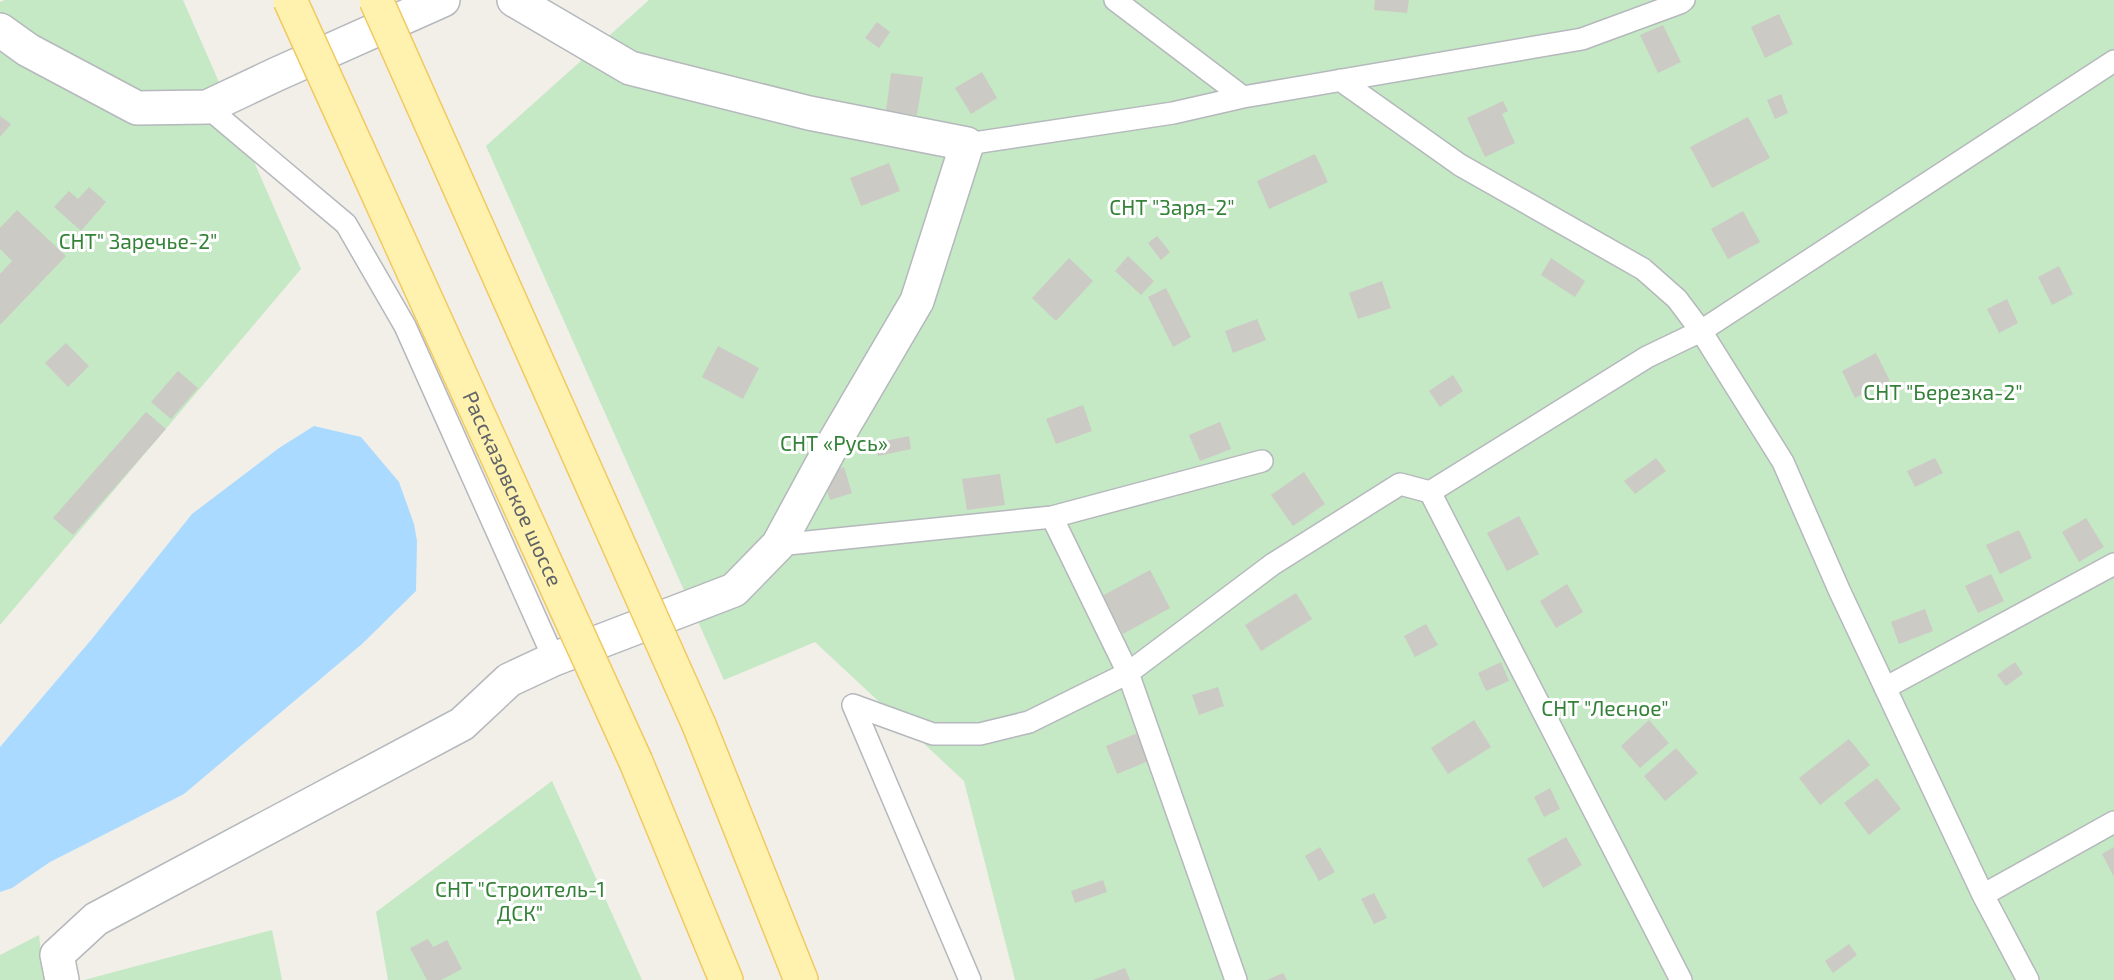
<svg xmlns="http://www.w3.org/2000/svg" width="2114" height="980" font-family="'Exo 2',sans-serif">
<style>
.green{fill:#c5e8c5}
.water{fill:#aadaff}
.building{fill:#cccac5}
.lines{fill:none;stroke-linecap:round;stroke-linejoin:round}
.lane-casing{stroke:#b5b8bc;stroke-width:24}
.street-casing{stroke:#b5b8bc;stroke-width:36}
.primary-casing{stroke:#f2c960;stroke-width:36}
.lane{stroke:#fff;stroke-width:21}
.street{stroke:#fff;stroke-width:33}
.primary{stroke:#fff2af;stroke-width:33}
.primary-bridge-casing{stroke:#f2c960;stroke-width:36;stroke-linecap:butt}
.primary-bridge{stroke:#fff2af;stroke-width:33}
.labels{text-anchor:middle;stroke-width:6;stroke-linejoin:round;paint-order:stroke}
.park-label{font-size:21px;fill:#348238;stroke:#fff}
.street-label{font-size:21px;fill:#5f6368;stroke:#fff}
</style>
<rect width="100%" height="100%" fill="#f1efe8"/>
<!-- green -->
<path class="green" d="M5,0h178l118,269 -301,356v-623z
M649,0h1465v980h-1099l-51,-199 -149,-139 -91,38 -238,-534z
M552,781l90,199h-254l-12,-68z
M272,930l10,50h-198z
M39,935l5,45h-44v-25z"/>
<!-- water -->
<path class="water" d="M314,426l47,11 38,45 15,42 3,17 -1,50 -54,53 -178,150 -134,68 -38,26 -12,4v-145l91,-107 101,-126 87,-66z"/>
<!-- building -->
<path class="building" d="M1375,0h34l-2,13 -33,-3z
M1779,14l14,30 -28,14 -14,-31z
M877,22l13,10 -11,16 -14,-10z
M1663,25l18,37 -23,11 -18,-38z
M982,72l15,26 -26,16 -16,-26z
M891,73l32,4 -6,38 -31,-4z
M1781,94l7,19 -13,6 -8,-19z
M1503,101l5,10 -6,3 13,29 -30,14 -18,-39z
M0,116l11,8 -11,13z
M1748,117l22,41 -58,30 -22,-41z
M1315,154l13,28 -59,27 -12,-28z
M889,163l11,28 -39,15 -11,-28z
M89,187l17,15 -25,29 -27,-24 15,-16 9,8z
M17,210l49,46 -66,69v-51l12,-13 -12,-12v-21z
M1743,211l17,31 -32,17 -17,-30z
M1157,236l13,16 -9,8 -13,-17z
M1128,256l26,25 -13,14 -26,-24z
M1069,258l24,23 -37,40 -24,-23z
M1551,258l34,23 -10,16 -34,-22z
M2059,266l14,28 -21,11 -14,-28z
M1382,281l9,27 -33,11 -9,-26z
M1166,288l25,49 -18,10 -25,-50z
M2007,299l11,24 -19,10 -12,-24z
M1257,319l9,21 -33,13 -8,-22z
M66,343l23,23 -21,21 -23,-24z
M718,346l41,22 -16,31 -41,-22z
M1876,353l14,28 -35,17 -13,-27z
M178,371l20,17 -27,31 -20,-17z
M1453,375l10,16 -23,16 -11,-16z
M1083,405l9,26 -36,13 -10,-25z
M146,412l20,17 -93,106 -20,-17z
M1220,422l11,27 -31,12 -11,-26z
M909,436l2,13 -33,7 -2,-13z
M1656,458l10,13 -31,23 -11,-13z
M1935,458l8,15 -28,14 -8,-16z
M844,467l8,26 -22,7 -8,-26z
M1304,472l21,32 -32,22 -22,-31z
M1000,474l5,31 -38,5 -5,-31z
M1519,516l20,38 -32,17 -20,-38z
M2086,518l18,29 -25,15 -17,-30z
M2019,530l13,28 -32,16 -14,-29z
M1150,570l20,38 -47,26 -21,-38z
M1991,574l13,27 -26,12 -13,-27z
M1567,584l16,28 -27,16 -16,-27z
M1296,593l16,26 -51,32 -16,-26z
M1925,609l8,22 -34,13 -8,-22z
M1426,624l12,21 -23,12 -11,-21z
M1501,662l8,19 -23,10 -8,-18z
M2015,662l8,12 -17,12 -9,-11z
M1218,687l6,19 -25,9 -7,-20z
M1474,720l17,27 -43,27 -17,-26z
M1649,720l20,23 -29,25 -19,-22z
M1140,732l11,28 -34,14 -11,-28z
M1849,739l21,26 -50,40 -21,-27z
M1676,748l22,25 -33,28 -21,-25z
M1877,778l24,31 -32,26 -25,-32z
M1550,788l10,21 -16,8 -10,-20z
M1566,837l16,28 -39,23 -16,-29z
M1320,847l15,25 -16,9 -14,-25z
M2114,847v30l-12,-23z
M1103,880l4,12 -32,11 -4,-12z
M1374,893l13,25 -13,6 -13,-25z
M428,939l5,8 14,-7 15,29 -21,11h-14l-17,-32z
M1849,944l8,11 -24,18 -8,-12z
M1125,968l5,12h-37z
M1283,973l4,7h-20z"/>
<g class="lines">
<defs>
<path id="lane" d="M1115,0l128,97
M1340,80l120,85 183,104 34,30 24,32 413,-270
M207,107l139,117 59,102 149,333
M967,144l206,-31 70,-16 339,-58 98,-36 4,-3
M1052,517l210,-56
M778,545l274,-28 76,156 108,307
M1885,688l229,-124
M1983,895l131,-73
M970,980l-117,-275 80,29h47l49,-12 99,-49 145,-109 127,-80 30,8
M1681,980l-251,-488 217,-135 54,-26 82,131 57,130 143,303 45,85"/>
<path id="street" d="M0,30l28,20 109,58 70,-1 70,-33 166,-74
M62,980l-5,-25 39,-36 366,-195 47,-44 45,-21 180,-69 44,-45 51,-94 88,-150 50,-157 -158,-31 -179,-45 -116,-68"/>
<path id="primary" d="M699,725l102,255
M636,762l90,218"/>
</defs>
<!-- lane casing -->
<use href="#lane" class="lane-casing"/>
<!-- street casing -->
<use href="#street" class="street-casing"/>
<!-- primary casing -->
<use href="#primary" class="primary-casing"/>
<!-- lane -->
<use href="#lane" class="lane"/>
<!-- street -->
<use href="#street" class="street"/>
<!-- primary -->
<use href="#primary" class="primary"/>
<defs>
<g id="primary-bridge">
<path id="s1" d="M290,0l346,762"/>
<path d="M376,0l323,725"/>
</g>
</defs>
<!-- primary-bridge casing -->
<use href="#primary-bridge" class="primary-bridge-casing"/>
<!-- primary-bridge -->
<use href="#primary-bridge" class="primary-bridge"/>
</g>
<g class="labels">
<!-- park labels -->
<g class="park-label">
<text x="1172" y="215">СНТ "Заря-2"</text>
<text x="138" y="249">СНТ" Заречье-2"</text>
<text x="1943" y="400">СНТ "Березка-2"</text>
<text x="834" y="451">СНТ «Русь»</text>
<text x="1605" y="716">СНТ "Лесное"</text>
<text x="520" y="897">СНТ "Строитель-1<tspan x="520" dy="24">ДСК"</tspan></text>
</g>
<!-- street labels -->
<g class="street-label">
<text dy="7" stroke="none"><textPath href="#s1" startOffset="537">Рассказовское шоссе</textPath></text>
</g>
</g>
</svg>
